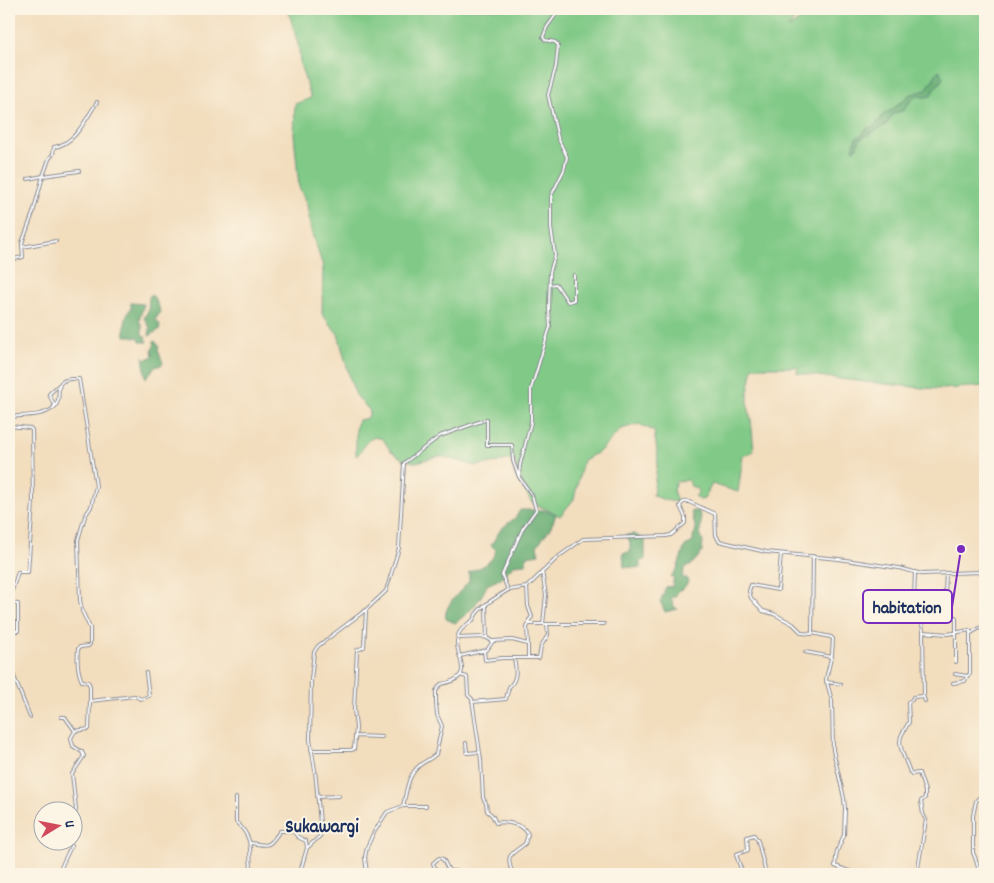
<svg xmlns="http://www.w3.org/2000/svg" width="994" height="883" font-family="Dekko,sans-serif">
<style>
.green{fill:#80c986;stroke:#4e7c72;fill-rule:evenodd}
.forest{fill:#68ad73;stroke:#426e68}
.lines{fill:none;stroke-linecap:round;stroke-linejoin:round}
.street-casing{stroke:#86868e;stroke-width:4}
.street{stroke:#fff;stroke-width:2}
.labels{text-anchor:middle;stroke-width:4;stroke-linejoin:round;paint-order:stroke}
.quarter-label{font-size:19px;font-weight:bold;fill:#1b2f5e;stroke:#fcf5e5}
.leader{fill:none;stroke:#7b2cbf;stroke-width:2}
.callout-dot{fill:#7b2cbf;stroke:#fcf5e5;stroke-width:2}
.callout{fill:#fcf5e5;stroke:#7b2cbf;stroke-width:2}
.callout-label{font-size:18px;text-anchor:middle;font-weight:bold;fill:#1b2f5e}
</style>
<rect width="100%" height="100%" fill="#fcf5e5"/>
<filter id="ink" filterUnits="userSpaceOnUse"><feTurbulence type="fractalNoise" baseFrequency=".02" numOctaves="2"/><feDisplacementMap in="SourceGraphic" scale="10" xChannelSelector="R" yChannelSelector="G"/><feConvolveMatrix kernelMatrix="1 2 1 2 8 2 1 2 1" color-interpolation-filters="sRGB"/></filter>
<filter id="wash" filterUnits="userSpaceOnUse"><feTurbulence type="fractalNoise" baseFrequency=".0096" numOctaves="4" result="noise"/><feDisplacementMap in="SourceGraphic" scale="20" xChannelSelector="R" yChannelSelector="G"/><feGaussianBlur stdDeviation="1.12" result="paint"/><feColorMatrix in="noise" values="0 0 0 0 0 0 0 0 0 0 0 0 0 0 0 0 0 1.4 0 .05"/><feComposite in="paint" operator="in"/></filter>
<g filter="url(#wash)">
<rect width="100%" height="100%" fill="#f2ddbd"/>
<!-- green -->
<path class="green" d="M288,9h509v7l-9,12 14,-9 2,-10h181v377l-43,3 -19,-1 -76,-8 -50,-7 1,-6h-45l-5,26v13l3,13 3,32 -11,5 -5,36 -26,-8 -8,15 -4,1 -5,-4 3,-3 -1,-4 -6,-3 -3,-6 -12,2 -3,8 4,12 -13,-2 -11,-5 5,-37 -4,-27 -15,-7 -18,5 -22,23 -16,8 -9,39 -14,17 -29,-14 -8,-16 -9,-27 -38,7 -36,-10 -24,6 -12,-2 -14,-10 -7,-11 -8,-2c-14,5 -10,13 -19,19v-29l3,-7 9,-2 2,-7 -14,-16 -5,-13 -13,-48 -16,-20 1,-48 -12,-35 -4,-26 -8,-18 -5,-53 1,-30 16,-6 -11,-34 -1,-16zM940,70v13l-15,14 -8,-1 -7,5 -6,9 -11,4 -7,11 -26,14 7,-11 7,-1 10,-13 8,-4 7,-7 27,-13z"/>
<!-- forest -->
<path class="forest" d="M939,70l4,8c-4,7 -10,10 -12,18l-6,1 -8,-1 -7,5 -6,9 -11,4 -7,11 -26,14 -5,11 -2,-1 3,-11 7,-4 4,-6 7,-1 10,-13 8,-4 17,-15 17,-5z
M150,295l3,1 6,11 1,6 -5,7 5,4 -1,6 -10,6 1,-8 -6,-11c8,-9 2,-12 6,-22z
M131,303l13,1 -5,17 3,4v10l3,1 3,6h-7l-3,-5 -5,1 -1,-2h-7c-1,-10 0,-20 6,-28z
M155,341l4,5 -1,4 5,13 -2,2 -6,2 -9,11 -3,-22 3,4 7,-4 -1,-6 3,-6 -2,-2z
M520,510h23l13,4c-4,15 -11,20 -19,32l2,8 -12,2 -1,8 -12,1 -14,14 -13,6c-7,17 -17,27 -32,38l-9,-4c-3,-14 15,-27 23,-38v-9c12,-5 23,-8 27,-22l-5,-5 10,-16 15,-12z
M691,511h8l2,10 -1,15 3,6 -1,11 -12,13 -5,1 -3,11h5l1,4 -5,7 -4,1 -4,7 -4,1 3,9 4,2 -13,3 -5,-11 2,-2v-3l2,-1v-4l2,-4 7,-1v-6h2l-4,-4 6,-7 8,-23 8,-4v-5l3,-7z
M634,534l11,6v20l-5,1v7l-16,-1 -1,-14 7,-1v-10l-4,-7z"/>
</g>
<g filter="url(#ink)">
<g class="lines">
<defs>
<path id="street" d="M9,14l4,-5
M79,171l-36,5 6,-17 4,-5 1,-7c21,-3 32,-28 43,-45
M22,247l34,-6
M9,260l14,-3 -1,-14 11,-30 10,-37 -15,3
M550,285l6,-1 12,18 6,-2v-25
M55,407l-6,-13 11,-10
M9,417c13,-2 32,0 43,-8 16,-11 -7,-32 27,-30l17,107 -5,21 -6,9 -7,24 2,60 2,11 8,17v16l-2,2 -8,1 -2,2c-1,11 -1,22 4,32l6,1 2,4v15l45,-5 6,3 8,-3 -3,-23
M9,426l21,2 2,2 1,72 -5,70h-10l-9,28 1,3 8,1v27l-9,-1
M781,554l-3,36 -27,-5 -2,6 2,7 12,13 11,3 19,10 9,9 10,1
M813,556l-1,77 19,4 2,2 -1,15 -6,25 6,22 1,49 11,48 1,11 -1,26 -7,16 -2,15 19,7 27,1
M542,572l4,23 -3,29
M915,572l-1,28 6,2 3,30 1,62 -1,2 -10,1 -1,3 -4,2 1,20 -8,14 -1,6 2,10 8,20 2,2 7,-1 6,18v7l-4,3 2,13 3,6 -9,54
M980,572l3,5 2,25
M946,573l-2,42 1,1 10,1 1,1v44
M527,587l1,19 4,11 -3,3v4
M509,590l18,-3 31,-30 25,-18 83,-3 5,-1 14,-12v-6l-5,-11 2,-3 5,-2 28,13 1,21 3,6 47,11 73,7 60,9 23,6 58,-2 2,-10 3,-4
M486,605l1,33
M923,632l25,2 22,-4v44l-3,2 -2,5 -12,2
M971,633l14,-8
M458,638l27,-1 7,4
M484,651l1,9 17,-2h37l2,-12 7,-11 -1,-11
M805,652l27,5
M460,656l27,-6 6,-9 19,-1 16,4 -1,-17 2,-3h75
M528,658v-15
M9,668l2,1 19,48
M955,674l12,2
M460,675l7,2 1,18 4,4 9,61 2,38 3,5 1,8 5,4 4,8c10,-2 27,1 32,11l-3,10c-15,11 -20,11 -12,30
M826,682l15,2
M923,696l2,5
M472,702l34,-3 3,-12c9,-8 7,-18 5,-29
M61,717h4l10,14
M355,736l27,1
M466,743l1,10 12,-1
M311,750h40l3,-1 2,-21 -2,-19 3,-59 7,-3 2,-36
M317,797l22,-1
M236,798v24c21,19 11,29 16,52
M403,806h23
M72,828l4,-19 -4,-35 12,-18 -2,-4 -9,-6 -2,-8 4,-7 14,-2 1,-28
M251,843c21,4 18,2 29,-12h13l5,6 8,4 1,7
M58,874l13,-28v-6
M303,874l-2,-5 6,-21 13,-12 1,-3 -6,-63 -5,-30 1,-60 3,-28 4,-6 49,-37 19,-18 13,-43 5,-85 36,-27 47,-17v26h25l1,16 6,16
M367,874l-2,-17 2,-10 6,-13 14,-22 16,-6c4,-16 4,-30 17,-41 5,-4 11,-6 16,-11l6,-28 -5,-11 -1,-12v-12l5,-7c41,-7 8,-30 18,-51 4,-7 9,-9 14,-13 2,-2 2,-5 4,-7 7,-10 21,-16 31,-23l-6,-15 21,-47 13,-18 -4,-15 -13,-18 1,-12 11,-43v-33l19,-62 -1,-18 1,-37 5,-17 -4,-27v-32l13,-26 3,-13 -9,-19 -10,-43 8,-29 2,-21 -3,-3 -10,-2 -2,-3 4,-10 13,-18
M437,874l-4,-11 6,-5 4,1 6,12h7
M743,874l-7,-19 1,-1 11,-4 -1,-13 7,-2 4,6 8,33
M980,874c-2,-6 -5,-19 -7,-21v-37l3,-15 5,-5 4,-30"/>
</defs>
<!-- street casing -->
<use href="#street" class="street-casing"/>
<!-- street -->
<use href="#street" class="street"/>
</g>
</g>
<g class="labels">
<!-- quarter labels -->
<g class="quarter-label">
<text x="322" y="832">Sukawargi</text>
</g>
</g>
<!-- callouts -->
<path class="leader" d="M961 549L952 607"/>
<circle class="callout-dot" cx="961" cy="549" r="5"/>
<rect class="callout" x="863" y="590" width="89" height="33" rx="5"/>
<g class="callout-label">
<text x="907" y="613">habitation</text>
</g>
<!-- margin -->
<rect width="994" height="883" fill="none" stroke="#fcf5e5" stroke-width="30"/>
<!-- north arrow -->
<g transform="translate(58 826) rotate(80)"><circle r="24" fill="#fcf5e5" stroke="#a2a6af"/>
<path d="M0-4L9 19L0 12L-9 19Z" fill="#d1495b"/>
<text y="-8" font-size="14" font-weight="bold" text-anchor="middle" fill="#1b2f5e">U</text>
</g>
</svg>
